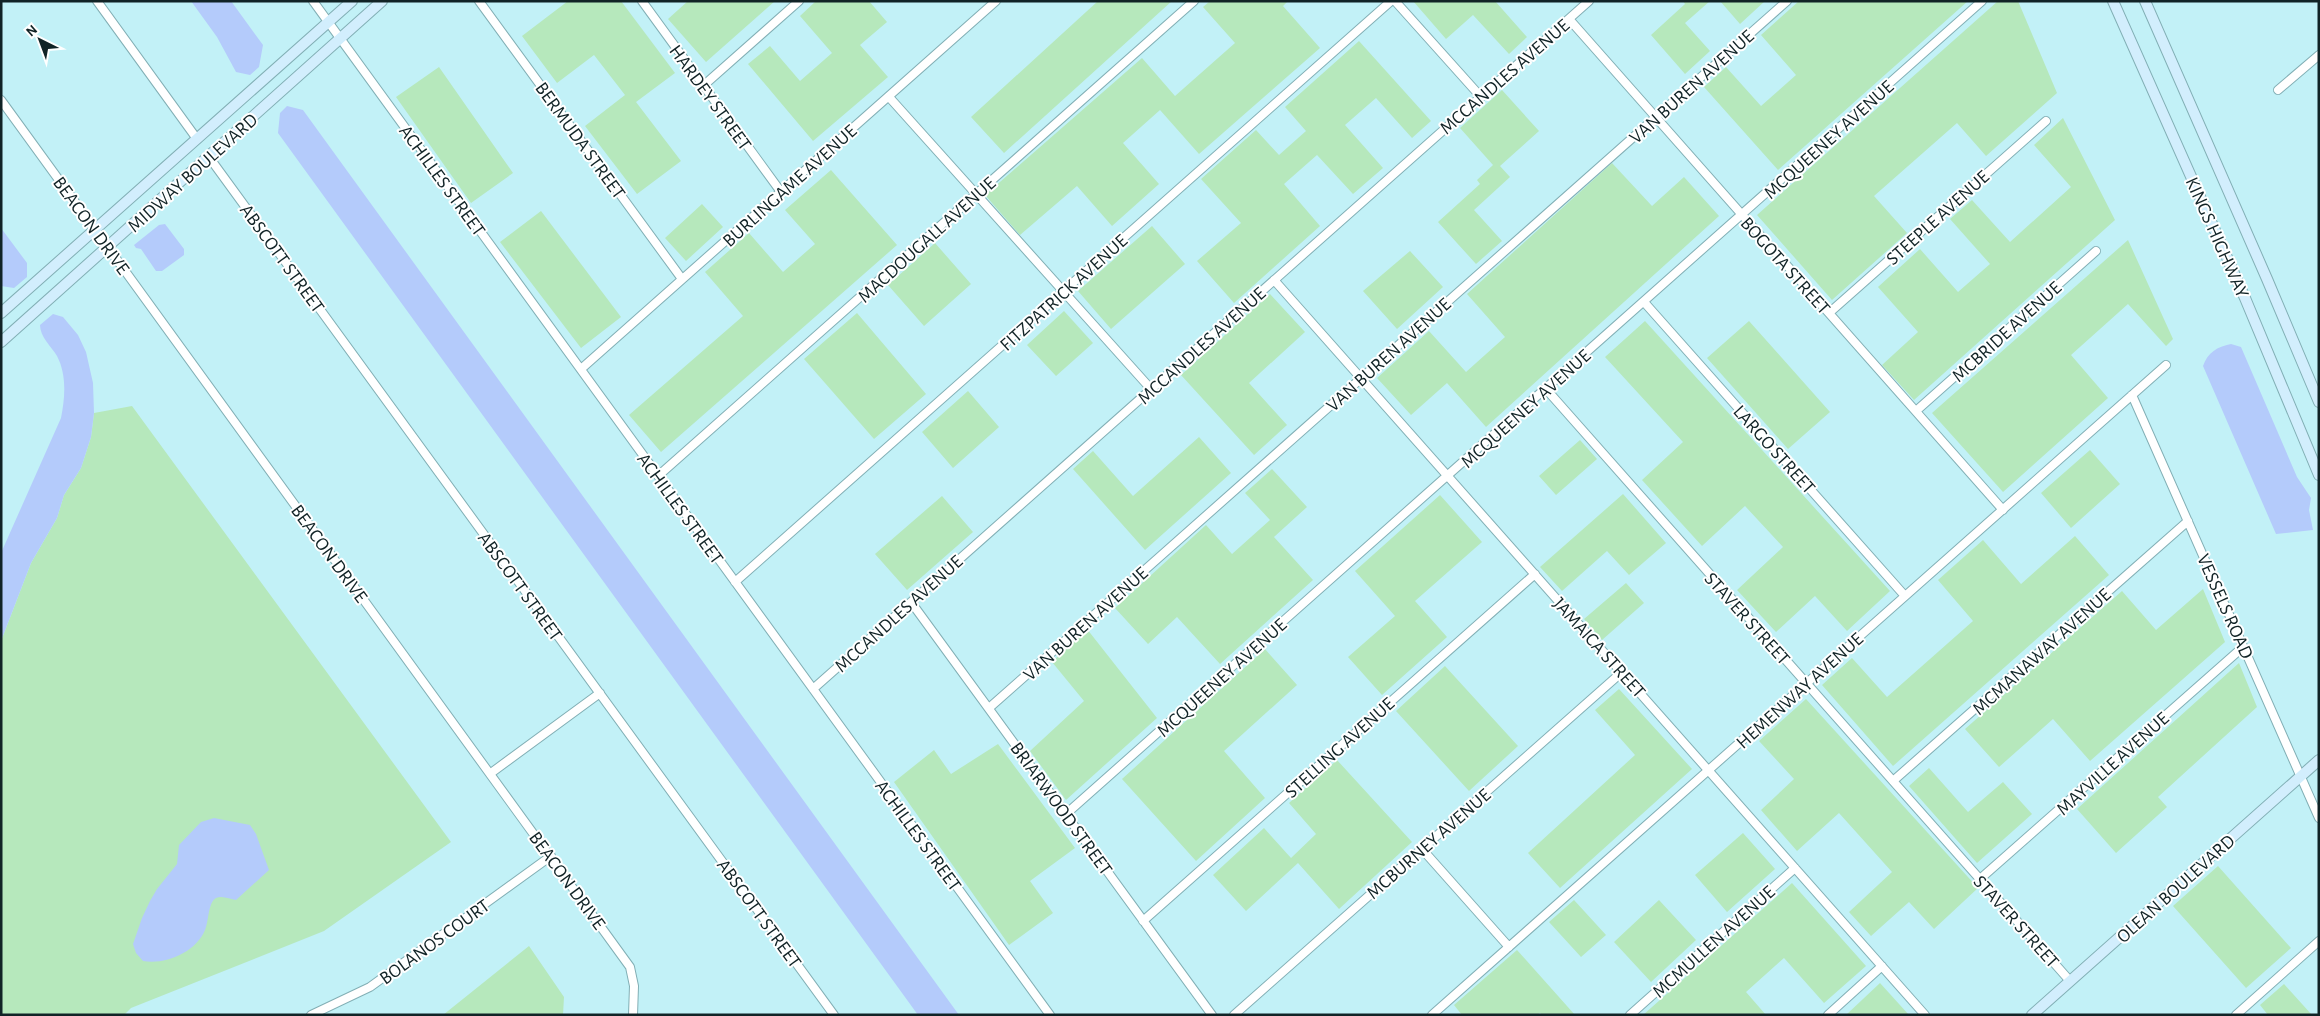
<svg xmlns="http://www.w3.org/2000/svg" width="2320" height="1016" font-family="'Alegreya Sans',sans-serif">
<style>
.green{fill:#b6e8bc}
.water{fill:#b4cbfb}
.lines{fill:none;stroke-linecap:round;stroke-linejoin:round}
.street-casing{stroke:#82afb5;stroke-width:10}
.secondary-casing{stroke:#82afb5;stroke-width:12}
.street{stroke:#fff;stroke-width:8}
.secondary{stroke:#d2eefd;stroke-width:10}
.labels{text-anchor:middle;stroke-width:4;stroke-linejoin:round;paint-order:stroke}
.street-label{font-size:19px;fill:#112326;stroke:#fff}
</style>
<rect width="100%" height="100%" fill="#c2f1f7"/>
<!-- green -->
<path class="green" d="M568,1h53l54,72 -39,29 45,59 -44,33 -52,-68 40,-31 -31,-40 -37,28 -35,-47z
M688,1h87l-69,61 -38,-43z
M816,1h53l18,21 -27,23 28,32 -75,64 -65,-77 22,-18 30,35 32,-28 -32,-37z
M1098,1h74l-168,152 -33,-36z
M1210,1h78l-5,5 37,42 -121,106 -39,-44 -37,33 36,41 -47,42 -35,-40 -57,49 -35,-40 157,-137 33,38 60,-53 -32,-36z
M1413,1h82l32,36 -18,17 -36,-39 -27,24z
M1683,1h27l-25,22 25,28 -25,23 -34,-39 34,-31z
M1720,1h45l-25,23z
M1799,1h169l-190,169 -74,-83 22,-20 35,39 35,-31 -35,-40z
M1998,1h20l39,92 -71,63 -29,-33 -83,73 33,37 -75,67 -75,-85z
M1359,41l72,80 -19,17 -36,-40 -31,27 38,43 -30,26 -36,-39 -33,29 36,42 -86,77 -37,-42 44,-38 -40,-44 55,-49 23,25 27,-24 -21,-24z
M439,67l74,106 -42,30 -75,-106z
M1502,90l37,41 -39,35 10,11 -36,33 28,31 -26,23 -38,-42 42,-38 -3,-4 16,-15 -33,-37z
M2063,118l52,102 -201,180 -32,-35 36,-33 -40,-45 42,-38 38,43 32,-28 -40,-45 22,-19 38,42 61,-55 -37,-42z
M1612,163l40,43 32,-29 35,39 -233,211 -39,-44 -36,32 -34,-37 52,-47 37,41 39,-35 -38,-43z
M831,170l66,75 -236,207 -32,-37 114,-99 -38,-44 44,-39 34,39 32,-28 -30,-34z
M702,204l21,23 -37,34 -21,-23z
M541,211l80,106 -40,31 -81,-106z
M1152,226l33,38 -74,65 -33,-38z
M2128,240l45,99 -7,7 -38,-42 -57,51 37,43 -105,94 -71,-79z
M935,243l36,41 -47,42 -36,-41z
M1410,251l33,36 -46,42 -34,-38z
M1270,294l35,38 -56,51 38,42 -33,30 -73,-80z
M1064,311l29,32 -37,33 -29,-31z
M857,313l69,81 -52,45 -70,-80z
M1645,321l245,270 -43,40 -32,-35 -39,36 -39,-42 46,-43 -38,-41 -43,40 -60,-66 41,-38 -78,-85z
M1749,321l81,91 -42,37 -81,-91z
M968,391l31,36 -46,41 -31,-36z
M132,406l319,436 -127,89 -193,77 -7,7h-123v-374l30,-78 26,-45 7,-23 17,-27 10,-31 3,-24z
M1199,437l32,36 -86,77 -72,-81 20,-18 40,45z
M1580,440l17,19 -41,36 -17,-19z
M2090,450l30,34 -49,44 -30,-35z
M1272,469l35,38 -33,30 39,43 -93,84 -43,-47 -29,27 -33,-36 91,-83 26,29 38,-34 -25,-27z
M1623,494l43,49 -37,32 -22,-24 -45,40 -22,-24z
M1440,495l42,47 -67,59 32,36 -65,58 -34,-38 47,-41 -40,-45z
M942,496l31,36 -66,58 -32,-36z
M2075,536l34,39 -216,191 -71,-81 30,-27 35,39 86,-76 -35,-41 45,-40 38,44z
M1626,583l18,20 -42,37 -18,-21z
M2203,589l22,53 -135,119 -37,-42 -54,48 -34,-38 157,-138 34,39z
M1087,629l70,89 -91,82 -36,-49 54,-50 -32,-39z
M1265,649l32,36 -73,66 41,47 -69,63 -74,-82z
M2239,663l18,44 -99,90 9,10 -51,46 -39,-44z
M1445,666l73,80 -49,45 -73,-80z
M1619,689l73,80 -132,119 -32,-35 107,-98 -40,-45z
M1806,699l172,189 -44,41 -25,-27 -38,34 -22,-24 43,-40 -53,-59 -42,38 -36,-41 33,-31 -35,-38z
M998,744l77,104 -45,33 23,32 -44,32 -115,-163 40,-32 17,24z
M1337,760l75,82 -73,67 -41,-46 -52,48 -33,-36 51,-47 27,30 25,-24 -27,-31z
M1929,768l39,44 35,-30 29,32 -55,49 -68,-77z
M1743,833l32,36 -48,43 -32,-37z
M2218,866l73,82 -45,40 -73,-82z
M1792,883l74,83 -42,37 -40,-45 -38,34 20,23h-123z
M1574,900l32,35 -25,22 -32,-35z
M1659,900l37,40 -45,42 -37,-40z
M529,946l35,51 -1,18h-120z
M1517,950l58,65h-33l-2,-2 -3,2h-75l-8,-10z
M1880,983l29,32h-63z
M2284,984l28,31h-44l-8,-10z"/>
<!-- water -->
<path class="water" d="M191,1h40l32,44 -4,22 -9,8 -14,-3 -19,-35z
M287,106l16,4 656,905h-41l-640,-882 2,-20z
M165,224l19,25v6l-22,16h-6l-15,-22 -5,-1 -2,-3 25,-20z
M1,228l26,35v14l-13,11 -13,-2z
M53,314l10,3 15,18 8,17 7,31 1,30 -3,24 -10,31 -17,27 -7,23 -26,45 -30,78v-88l60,-135c4,-20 6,-43 -4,-62 -6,-10 -17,-19 -17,-31z
M2231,344l10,3 56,130 14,21 -2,12 4,20 -37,4 -73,-168c5,-14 14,-19 28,-22z
M214,818l36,7 6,9 13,36 -33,30c-6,-1 -14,-5 -20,-2 -8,4 -7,23 -11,32 -9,22 -39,35 -62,31l-7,-8 -3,-9 9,-26 8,-17 7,-12 20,-25 2,-19 22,-23z"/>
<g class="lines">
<defs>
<path id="street" d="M97,1l100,138
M313,1l737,1014
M479,1l203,278
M642,1l139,191
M1395,1l86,96
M1569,19l434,491
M703,86l96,-85
M2278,90l41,-35
M889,97l262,292
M1,100l629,867 4,19 -1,29
M209,157l625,858
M1274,280l651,735
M1644,302l261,294
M1829,313l217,-192
M581,369l415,-368
M1546,389l524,592
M2132,395l187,423
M1916,411l180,-160
M658,476l536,-475
M735,582l656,-581
M911,602l301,413
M813,689l776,-688
M989,708l798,-707
M491,773l109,-80
M1893,781l295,-260
M1066,814l916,-813
M1422,849l87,98
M1980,879l263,-232
M1143,921l392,-347
M311,1015l59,-28 181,-131
M1234,1015l388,-343
M1432,1015l734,-650
M1630,1015l165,-147
M1828,1015l54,-49
M2236,1015l83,-74"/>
<path id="secondary" d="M2113,1l132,297 74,177
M2145,1l122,278 52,123
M1,313l351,-312
M1,342l381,-341
M2032,1015l287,-255"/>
</defs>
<!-- street casing -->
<use href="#street" class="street-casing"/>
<!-- secondary casing -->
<use href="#secondary" class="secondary-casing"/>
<!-- street -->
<use href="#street" class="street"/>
<!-- secondary -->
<use href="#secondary" class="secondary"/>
</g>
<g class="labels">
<!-- street labels -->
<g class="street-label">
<text transform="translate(1504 76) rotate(-41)" y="7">MCCANDLES AVENUE</text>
<text transform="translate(1691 86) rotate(-42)" y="7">VAN BUREN AVENUE</text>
<text transform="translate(711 97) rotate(54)" y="7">HARDEY STREET</text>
<text transform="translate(1828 139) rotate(-42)" y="7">MCQUEENEY AVENUE</text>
<text transform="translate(581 140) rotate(54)" y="7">BERMUDA STREET</text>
<text transform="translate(192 172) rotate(-42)" y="7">MIDWAY BOULEVARD</text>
<text transform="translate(443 180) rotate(54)" y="7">ACHILLES STREET</text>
<text transform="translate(789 185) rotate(-42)" y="7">BURLINGAME AVENUE</text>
<text transform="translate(1937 217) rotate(-42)" y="7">STEEPLE AVENUE</text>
<text transform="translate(92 225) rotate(54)" y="7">BEACON DRIVE</text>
<text transform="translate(2218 237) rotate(66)" y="7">KINGS HIGHWAY</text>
<text transform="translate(926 239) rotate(-42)" y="7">MACDOUGALL AVENUE</text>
<text transform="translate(283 258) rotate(54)" y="7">ABSCOTT STREET</text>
<text transform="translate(1786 265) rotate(48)" y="7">BOGOTA STREET</text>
<text transform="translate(1063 292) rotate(-42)" y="7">FITZPATRICK AVENUE</text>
<text transform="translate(2006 331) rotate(-42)" y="7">MCBRIDE AVENUE</text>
<text transform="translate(1201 345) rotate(-42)" y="7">MCCANDLES AVENUE</text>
<text transform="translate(1388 354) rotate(-42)" y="7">VAN BUREN AVENUE</text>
<text transform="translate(1525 408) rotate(-42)" y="7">MCQUEENEY AVENUE</text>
<text transform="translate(1775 449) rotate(48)" y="7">LARGO STREET</text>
<text transform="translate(681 508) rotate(54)" y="7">ACHILLES STREET</text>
<text transform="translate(330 553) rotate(54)" y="7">BEACON DRIVE</text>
<text transform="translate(521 586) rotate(54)" y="7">ABSCOTT STREET</text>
<text transform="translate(2226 606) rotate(66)" y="7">VESSELS ROAD</text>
<text transform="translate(898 613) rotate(-42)" y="7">MCCANDLES AVENUE</text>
<text transform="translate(1748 618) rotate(48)" y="7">STAVER STREET</text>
<text transform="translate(1085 623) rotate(-42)" y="7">VAN BUREN AVENUE</text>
<text transform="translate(1600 647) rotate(48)" y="7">JAMAICA STREET</text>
<text transform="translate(2041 651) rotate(-42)" y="7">MCMANAWAY AVENUE</text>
<text transform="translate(1221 677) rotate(-42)" y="7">MCQUEENEY AVENUE</text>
<text transform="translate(1799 690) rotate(-42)" y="7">HEMENWAY AVENUE</text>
<text transform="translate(1339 747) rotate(-42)" y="7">STELLING AVENUE</text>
<text transform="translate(2112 763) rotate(-42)" y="7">MAYVILLE AVENUE</text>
<text transform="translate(1062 808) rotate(54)" y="7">BRIARWOOD STREET</text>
<text transform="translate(919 835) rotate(54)" y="7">ACHILLES STREET</text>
<text transform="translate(1428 843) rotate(-41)" y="7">MCBURNEY AVENUE</text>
<text transform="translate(568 880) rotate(54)" y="7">BEACON DRIVE</text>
<text transform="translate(2175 888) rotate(-42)" y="7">OLEAN BOULEVARD</text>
<text transform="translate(760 913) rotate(54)" y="7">ABSCOTT STREET</text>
<text transform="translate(2017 921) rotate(48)" y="7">STAVER STREET</text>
<text transform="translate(434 941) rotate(-36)" y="7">BOLANOS COURT</text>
<text transform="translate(1713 941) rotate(-42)" y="7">MCMULLEN AVENUE</text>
</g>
</g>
<!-- border -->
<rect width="2320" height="1016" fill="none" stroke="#112326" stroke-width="5"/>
<!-- north arrow -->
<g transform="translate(40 40) rotate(318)" stroke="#ffffff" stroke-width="4" paint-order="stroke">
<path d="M0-4L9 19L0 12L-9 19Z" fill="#112326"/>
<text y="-8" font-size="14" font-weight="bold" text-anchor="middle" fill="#112326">N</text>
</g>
</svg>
